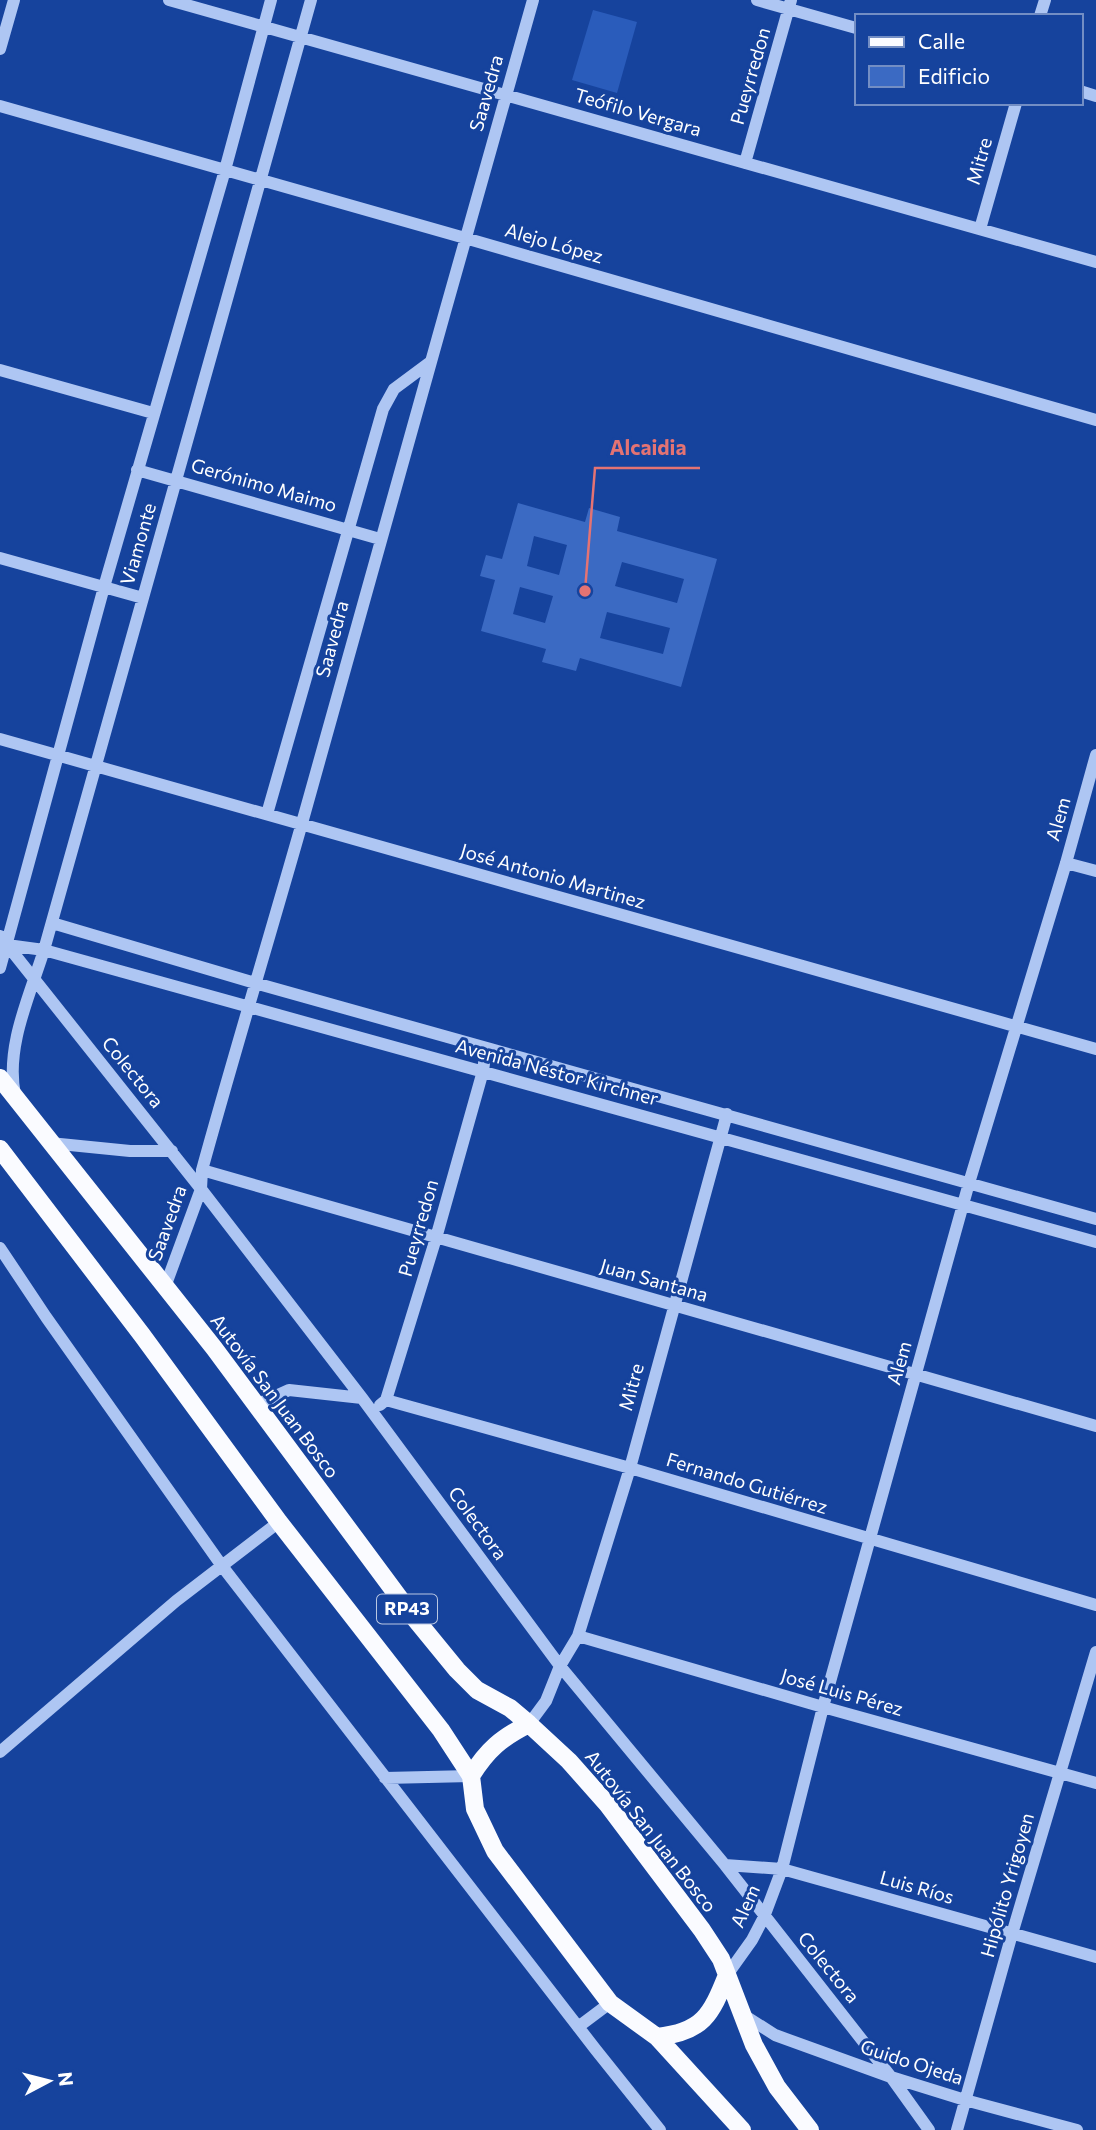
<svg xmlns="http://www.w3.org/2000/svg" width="1096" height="2130" font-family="Commissioner,sans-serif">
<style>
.green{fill:#2a5cbb}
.building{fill:#3b6ac3;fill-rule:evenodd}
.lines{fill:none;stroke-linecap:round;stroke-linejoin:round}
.minor{stroke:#aec6f3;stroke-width:12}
.major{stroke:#fafbff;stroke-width:18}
.labels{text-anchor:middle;stroke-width:6;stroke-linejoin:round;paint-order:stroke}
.shield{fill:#16439d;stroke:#b9c7e2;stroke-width:2}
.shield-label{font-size:18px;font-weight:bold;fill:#fff}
.street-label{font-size:19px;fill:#fff;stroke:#16439d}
.leader{fill:none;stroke:#e47373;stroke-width:2.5}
.callout-dot{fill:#e47373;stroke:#16439d;stroke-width:2.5}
.callout-label{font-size:21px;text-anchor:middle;font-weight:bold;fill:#e47373;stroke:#16439d;stroke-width:6;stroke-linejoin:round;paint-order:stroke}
</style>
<rect width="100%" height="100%" fill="#16439d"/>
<!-- green -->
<path class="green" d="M593,10l44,12 -20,71 -45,-13z"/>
<!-- building -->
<path class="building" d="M518,503l67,19 4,-14 31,9 -3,14 100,28 -36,128 -101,-29 -4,13 -34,-9 4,-13 -65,-18 14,-51 -15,-4 6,-21 16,4zM534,536l33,9 -8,30 -32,-9zM622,562l62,17 -7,24 -62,-17zM520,587l33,9 -8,27 -32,-9zM607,612l63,16 -7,26 -63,-16z"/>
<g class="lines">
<!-- minor -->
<path class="minor" d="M169,0l927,262
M757,0l99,28
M1040,16l5,-16
M0,49l14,-49
M1080,91l16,5
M0,106l465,132 631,182
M745,163l46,-163
M980,229l36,-126
M0,370l153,43
M137,470l243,69
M0,558l143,40
M0,739l1096,310
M267,814l116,-405 11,-20 35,-26
M1066,863l30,8
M52,923l203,60 841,236
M0,936l201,253 161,209 198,268 165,199 166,212 38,53
M7,945l37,5 1052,292
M0,968l104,-381 121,-417 46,-170
M15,1095c-10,-48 15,-100 29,-145l267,-950
M50,1143l80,8h42
M202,1170l894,256
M0,1248l46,69 176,249 374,484 64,80
M165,1287l36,-98 1,-19c32,-116 67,-231 100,-347 77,-274 153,-549 231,-823
M386,1400l244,68 466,137
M256,1405l33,-15 73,8
M380,1405l6,-5 50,-162 47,-167 3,-23
M578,1636l245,71 273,76
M529,1724l17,-23 14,-35 18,-30 52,-168 97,-354
M0,1752l176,-151 103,-79
M385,1778l86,-2
M725,1865l57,4 314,88
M727,1975l25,-35 12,-23 18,-48 41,-162 146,-524 97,-320 30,-108
M742,2014l33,21 116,42 74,23 112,30
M578,2027l32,-24
M957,2130l55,-196 84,-282"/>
<!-- major -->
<path class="major" d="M0,1078l214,270 198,267 45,55 20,20 33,18 19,16 40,37 39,44 94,125 19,29 33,86 23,42 33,43
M0,1149l142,186 137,187 162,208 30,46 4,33 20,42 115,152 47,34 85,93
M471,1776c16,-26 30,-38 58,-52
M657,2037c46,-5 54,-22 70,-62"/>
</g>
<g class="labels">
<!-- shield labels -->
<rect class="shield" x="377" y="1594.5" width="60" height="29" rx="5"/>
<g class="shield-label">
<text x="407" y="1615">RP43</text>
</g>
<!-- street labels -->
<g class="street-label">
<text transform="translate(750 76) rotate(-74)" y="7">Pueyrredon</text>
<text transform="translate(486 93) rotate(-74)" y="7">Saavedra</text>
<text transform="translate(638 112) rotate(16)" y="7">Teófilo Vergara</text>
<text transform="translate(979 161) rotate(-74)" y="7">Mitre</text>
<text transform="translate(554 243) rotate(16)" y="7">Alejo López</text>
<text transform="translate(264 485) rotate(16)" y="7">Gerónimo Maimo</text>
<text transform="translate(138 544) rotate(-74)" y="7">Viamonte</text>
<text transform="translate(332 639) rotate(-75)" y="7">Saavedra</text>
<text transform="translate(1058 819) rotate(-74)" y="7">Alem</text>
<text transform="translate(553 876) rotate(16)" y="7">José Antonio Martinez</text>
<text transform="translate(133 1072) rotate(51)" y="7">Colectora</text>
<text transform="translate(557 1072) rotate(15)" y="7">Avenida Néstor Kirchner</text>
<text transform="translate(167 1223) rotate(-70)" y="7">Saavedra</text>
<text transform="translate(418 1228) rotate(-74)" y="7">Pueyrredon</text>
<text transform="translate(654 1280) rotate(16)" y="7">Juan Santana</text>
<text transform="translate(899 1363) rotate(-74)" y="7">Alem</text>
<text transform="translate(631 1387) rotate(-75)" y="7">Mitre</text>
<text transform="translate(275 1396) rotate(53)" y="7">Autovía San Juan Bosco</text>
<text transform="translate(747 1483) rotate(17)" y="7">Fernando Gutiérrez</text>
<text transform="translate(478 1523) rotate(54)" y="7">Colectora</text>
<text transform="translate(842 1692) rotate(16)" y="7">José Luis Pérez</text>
<text transform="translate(651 1831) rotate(52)" y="7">Autovía San Juan Bosco</text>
<text transform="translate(1007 1885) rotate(-74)" y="7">Hipólito Yrigoyen</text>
<text transform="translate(917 1887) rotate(16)" y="7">Luis Ríos</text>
<text transform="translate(745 1906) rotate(-66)" y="7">Alem</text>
<text transform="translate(829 1967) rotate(51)" y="7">Colectora</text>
<text transform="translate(912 2062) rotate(18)" y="7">Guido Ojeda</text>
</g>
</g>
<!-- callouts -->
<path class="leader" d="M585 591L595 468H700"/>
<circle class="callout-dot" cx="585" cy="591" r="7"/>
<g class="callout-label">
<text x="648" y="455">Alcaidia</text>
</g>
<!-- legend -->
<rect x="855" y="14" width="228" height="91" fill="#16439d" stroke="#738ec4" stroke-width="2"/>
<rect x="869" y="37" width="35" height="10" fill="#fafbff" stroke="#738ec4" stroke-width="2"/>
<text x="918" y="49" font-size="21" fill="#ffffff">Calle</text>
<rect x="869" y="66" width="35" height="21" fill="#3b6ac3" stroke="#738ec4" stroke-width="2"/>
<text x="918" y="84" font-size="21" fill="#ffffff">Edificio</text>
<!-- north arrow -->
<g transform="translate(49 2081) rotate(83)" stroke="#16439d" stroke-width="5" paint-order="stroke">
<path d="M0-5L12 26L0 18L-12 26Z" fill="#ffffff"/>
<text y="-10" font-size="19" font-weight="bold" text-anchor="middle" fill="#ffffff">N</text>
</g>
</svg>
